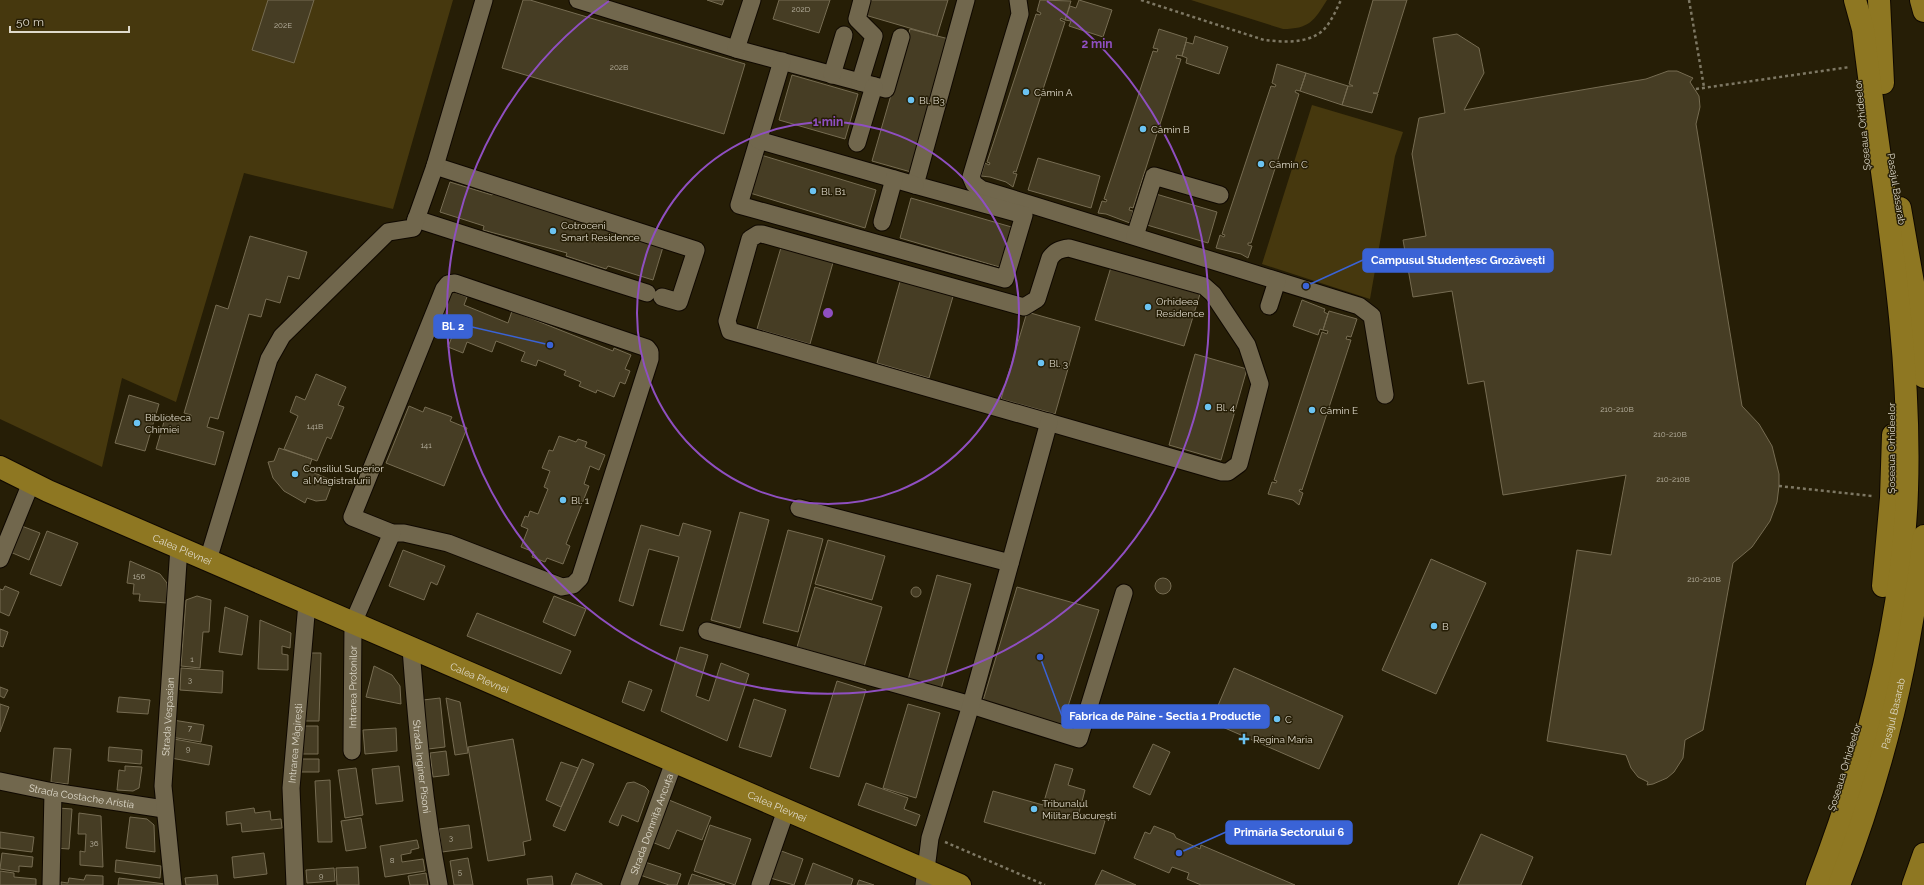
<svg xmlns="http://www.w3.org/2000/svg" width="1924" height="885" font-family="Raleway,sans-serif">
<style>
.green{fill:#46380e}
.building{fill:#463d24;stroke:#766c52}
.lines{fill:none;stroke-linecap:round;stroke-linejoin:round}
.minor-casing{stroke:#0f0800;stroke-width:19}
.major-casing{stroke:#0f0800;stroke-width:24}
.path{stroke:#7e7864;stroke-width:2.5;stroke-dasharray:3 3;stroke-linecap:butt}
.minor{stroke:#71674d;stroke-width:17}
.major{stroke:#8e7722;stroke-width:22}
.ring{fill:none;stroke:#8f4fc1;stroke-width:2}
.poi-dot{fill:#6bc3f2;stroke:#261e06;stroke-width:1.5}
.labels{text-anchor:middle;stroke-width:3;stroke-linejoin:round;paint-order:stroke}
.number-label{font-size:8px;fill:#b9b3a1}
.poi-label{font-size:10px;fill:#dfdacb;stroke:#261e06;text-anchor:start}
.street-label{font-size:10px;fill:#dfdacb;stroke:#261e06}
.centre{fill:#8f4fc1;stroke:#261e06;stroke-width:2}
.ring-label{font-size:12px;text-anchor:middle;font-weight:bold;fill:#8f4fc1;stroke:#261e06;stroke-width:3;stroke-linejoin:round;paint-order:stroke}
.leader{fill:none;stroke:#3a63d6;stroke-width:1.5}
.callout-dot{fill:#3a63d6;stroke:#261e06;stroke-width:1.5}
.callout{fill:#3a63d6;stroke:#3a63d6;stroke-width:1.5}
.callout-label{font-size:11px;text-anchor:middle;font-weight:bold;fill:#fff}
</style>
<rect width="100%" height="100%" fill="#261e06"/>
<!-- green -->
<path class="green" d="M0,0h453l-60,209 -149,-36 -68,229 -54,-24 -20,89 -102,-48z
M1191,0h136c-13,21 -18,29 -44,29z
M1312,105l91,27 -8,24 -25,143 -108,-35z"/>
<!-- building -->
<path class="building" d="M268,0h46l-20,63 -42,-13z
M523,0h7l215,64 -21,70 -222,-66z
M707,0h17l-2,5z
M779,0h51l-11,33 -46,-14z
M869,0h79l-11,36 -72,-21z
M1040,0l31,1 -6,19 -4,-2 -1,2 5,2 -49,150 -2,-1 -1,2 4,1 -4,13 -7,-5 -16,-5 -9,-1 4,-13 4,2 1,-2 -3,-1 49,-148 4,1 1,-2 -4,-2z
M1079,0l33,10 -9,27 -34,-11 2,-5 -6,-1 5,-14 6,2z
M1373,0h34l-29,93h-5l5,1 -6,19 -30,-8 6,-19h5l-4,-2z
M910,29l39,10 -38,133 -39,-11z
M1159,29l28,9 -5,18 -5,-1 -1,3 5,1 -48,149 -3,-1 -1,3 4,1 -3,12 -24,-9 -8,-1 4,-12 4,1 1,-2 -3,-1 49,-148 4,1 1,-3 -5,-1z
M1457,34l22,14 5,25 -20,37 182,-31 22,-8h9l16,7 -3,4 9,14 1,11 -4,17 46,282 17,18 13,22 7,28v12l-2,16 -7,19 -18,26 -19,16 -30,167 -18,10 -2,18 -9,14 -7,6 -14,6 -6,1 1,-3 -10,-5 -7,-9 -5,-13 -79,-14 30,-191 34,5 15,-80 -123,20 -19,-114 -16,3 -16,-93 -39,6 -10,-57 23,-4 -14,-82 7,-36 26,-5 -12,-75z
M1195,36l33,11 -9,27 -33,-11 1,-5 -5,-2 4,-14 7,2z
M1277,64l29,9 -6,18 -4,-1 -1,2 4,2 -48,149h-3v2l4,1 -4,12 -7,-4 -25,-6 4,-13 4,2 1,-2 -3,-1 49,-148 4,1 1,-2 -4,-2z
M1306,73l42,13 -6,19 -42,-14z
M792,75l66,19 -13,45 -66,-19z
M761,155l115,35 -11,38 -115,-35z
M1038,158l62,18 -9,32 -63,-18z
M450,182l42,13 3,-6 168,58 -10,33 -45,-14 -2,3 -40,-13 1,-3 -84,-23 1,-4 -44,-14z
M1156,194l61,18 -9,31 -61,-18z
M911,198l104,30 -12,40 -103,-30z
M250,236l57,16 -8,27 -11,-3 -8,27 -14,-4 -5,18 -12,-3 -31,105 -8,-2 -3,10 17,5 -9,33 -59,-16 10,-34 24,7 1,-7 -7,-2 32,-108 12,4z
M782,244l52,15 -24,85 -53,-15z
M1111,267l89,27 -16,52 -89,-26z
M901,278l53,15 -25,85 -52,-15z
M451,291l16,6 -3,8 44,18 4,-12 101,40 1,-3 17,7 -6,14 5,2 -5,13 -5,-2 -6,15 -17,-7 -1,3 -17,-7 2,-4 -17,-7 2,-4 -28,-11 -2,6 -15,-5 4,-9 -29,-11 -4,11 -25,-10 -4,11 -15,-6 8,-21 -21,-8z
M1302,300l23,9 -1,3 4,2 -5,16 -3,-1 -2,6 -25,-9z
M1329,311l28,8 -6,18 -4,-1 -1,3 5,1 -49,150 -2,-1 -1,2 4,2 -4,12 -6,-5 -25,-6 4,-12 4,1 1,-2 -3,-1 48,-148 5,2 1,-3 -5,-1z
M1027,312l53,15 -25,87 -54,-15z
M1195,354l52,15 -26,91 -52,-15z
M316,374l30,13 -8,18 6,2 -13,32 -4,-2 -10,24 -33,-12 14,-33 -8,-4 6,-16 9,4z
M129,395l30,9 -14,47 -30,-8z
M409,406l14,6 2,-5 27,10 -2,4 17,7 -23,58 -58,-23z
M559,436l17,6 2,-3 9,3 -2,5 20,8 -6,15 -9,-4 -6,18 5,2 -23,58 4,2 -7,18 -16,-6 -2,4 -13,-5 2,-5 -13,-5 7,-18 -7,-3 4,-10 3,1 2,-6 8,3 10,-25 -4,-2 6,-16 -8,-3 7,-18 4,1z
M279,448l33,11 -4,11 25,11 -7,19 -10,1 -9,-3 -2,5 -21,-12 -11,-13 -5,-16 6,-1z
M740,512l29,8 -29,108 -29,-8z
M683,523l28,8 -28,100 -23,-6 19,-68 -30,-8 -16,57 -14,-5 22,-76 38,11z
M19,525l21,8 -11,27 -21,-9z
M788,530l35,9 -25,93 -35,-9z
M47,531l31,12 -17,43 -31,-12z
M828,540l57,16 -13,44 -57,-16z
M403,550l42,16 -8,19 -6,-3 -7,18 -35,-14z
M1431,559l55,24 -50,111 -54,-24z
M130,561l30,13 7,9v20l-28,-2 1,-7h-7l1,-10 -7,-1z
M937,575l34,9 -30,105 -33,-9z
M1155 586a8 8 0 1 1 16 0a8 8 0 1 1-16 0Z
M5,586l14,6 -10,24 -9,-4v-23l3,1z
M911 592a5 5 0 1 1 10 0a5 5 0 1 1-10 0Z
M815,587l67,20 -18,60 -67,-20z
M1017,587l82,23 -37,115 -80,-21z
M197,596l14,4 -2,32h-6l-3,36 -19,-2 5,-66z
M554,596l32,13 -11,27 -32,-14z
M225,607l23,9 -6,39 -23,-3z
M477,613l94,38 -10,23 -94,-38z
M260,620l31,13 -1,15 -8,-2v8l6,1v15l-30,-1z
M0,629l8,3 -5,15 -3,-1z
M680,647l28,8 -12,41 13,5 12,-38 28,11 -22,67 -66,-30z
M305,653h16l-2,68h-16z
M374,666l18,9 8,11 1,18 -35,-7z
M181,668l42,3 -1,22 -42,-3z
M1234,668l109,48 -24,53 -108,-47z
M629,681l23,9 -8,21 -22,-9z
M837,681l29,9 -27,87 -29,-9z
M0,687l8,3 -4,8 -4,-2z
M119,697l31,3 -2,14 -31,-2z
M440,698l5,49 -17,2 -5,-49z
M446,698l14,4 8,51 -13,2z
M754,699l32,11 -15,47 -32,-10z
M0,704l9,3 -9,25z
M908,704l32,9 -24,85 -33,-10z
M173,720l31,5 -3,17 -30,-5z
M300,726h18v28h-18z
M396,728l1,23 -32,3 -2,-24z
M174,739l38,7 -3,19 -38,-7z
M513,739l18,101 -8,2 2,13 -37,6 -20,-114z
M1153,744l17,8 -20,43 -17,-8z
M109,747l33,3 -1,14 -33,-3z
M54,748l17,1 -3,35 -17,-2z
M446,751l3,24 -16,2 -3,-24z
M298,759h21v13h-21z
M582,759l12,5 -29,67 -12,-5z
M561,762l17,6 -17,39 -15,-7z
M1055,764l18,5 -5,16 17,5 -6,23 26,8 -10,33 -111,-32 9,-31 50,14z
M125,766l17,1 -3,21 -6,3 -16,-1 2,-20 6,1z
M399,766l4,35 -27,3 -4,-35z
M356,768l7,47 -18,3 -7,-48z
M330,780l2,62h-14l-3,-61z
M634,782l11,5 4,4 -11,31 -16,-7 -4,11 -9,-4 18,-39z
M866,783l42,15 -4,11 16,6 -4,11 -58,-21z
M669,800l42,17 -9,23 -25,-10 -8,19 -17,-7z
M58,808l14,1 -3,40 -14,-1z
M254,808l1,5 15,-2 1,9 10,-1 1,9 -40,4 -1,-9 -14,2 -1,-13z
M79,813l22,3 2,51 -23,-2v-14l5,1 1,-18h-8z
M130,817l17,2 7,6 1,27 -29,-4z
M361,818l5,30 -20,3 -5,-30z
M469,825l3,23 -30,4 -3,-23z
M710,825l41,14 -16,46 -41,-14z
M1154,826l20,8 2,4 24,11 1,-4 94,40h-94l-14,-6 2,-6 -17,-6 -3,6 -35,-15 11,-26 5,2z
M0,832l34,5 -2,15 -32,-4z
M1481,834l52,23 -12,28h-63z
M417,840l2,8 -8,2v3l-10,2 1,7 21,-3 2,12 -40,6 -5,-31z
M776,849l27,10 -9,26 -27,-8z
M2,853l31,4 -1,10 -13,-1v6l-19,-3z
M264,853l3,21 -33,4 -2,-21z
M468,858l5,27h-19l-4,-24z
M116,860l45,6 -1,12 -45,-6z
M645,862l36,12 -4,11h-8l-29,-10z
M813,863l40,16 -2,6h-46z
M358,867l1,18h-22l-1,-17z
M334,868l1,13 -28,2 -1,-13z
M1102,870l34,15h-41z
M0,871l14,2v4l22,2v6h-36z
M426,873l2,12h-18l-2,-9z
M576,873l26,11v1h-31z
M692,874l33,11h-37z
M86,875l17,1v9h-42v-3l7,1 1,-5 15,2z
M217,875l1,10h-32l-1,-7z
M552,876l1,9h-25l-1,-6z
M119,878l46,6v1h-47z
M859,880l15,5h-17z"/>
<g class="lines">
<defs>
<g id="minor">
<path d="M578,0l158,49 150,40 15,-52"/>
<path d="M1018,0l2,14 -49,163 3,7 7,5 378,117 13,10 13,79"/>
<path d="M736,49l16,-49"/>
<path d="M782,61l-43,144 266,74 19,-64 -109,-30 51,-185"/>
<path d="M832,75l12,-40"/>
<path d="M860,82l14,-46 -17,-17 5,-19"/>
<path d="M758,140l157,45"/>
<path d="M857,143l17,-57"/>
<path d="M435,166l261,84 -17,52 -17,-5"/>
<path d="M416,219l231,74"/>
<path d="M882,222l12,-43"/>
<path d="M758,234h4l262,73 13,-8 13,-41c5,-7 10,-9 19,-10l135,38 9,8 34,51 13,39 -21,80 -11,8h-6l-492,-141 -3,-10 23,-82z"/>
<path d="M1135,236l19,-60 66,19"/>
<path d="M455,283l192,65 3,4v7l-70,219 -7,7 -11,2 -114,-44 -44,-10h-12l-40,-16 92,-228 4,-5z"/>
<path d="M1269,306l8,-25"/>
<path d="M799,508l211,55"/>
<path d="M0,559l31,-76"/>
<path d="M208,560l61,-201 13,-23 106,-104 25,-4 22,-62 49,-166"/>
<path d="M707,631l264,74 108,34 45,-146"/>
<path id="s1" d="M411,648c6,80 13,158 28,237"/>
<path id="s2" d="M352,751l1,-128 39,-90"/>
<path id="s3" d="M0,781l53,11 111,17"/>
<path d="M51,885l2,-93"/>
<path id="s4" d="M173,885l-10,-99 16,-239"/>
<path id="s5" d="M295,885l-4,-97 16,-185"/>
<path id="s6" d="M629,885l45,-123"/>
<path d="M760,885l26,-75"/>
<path d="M924,885l6,-47 41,-133 78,-283"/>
</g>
<g id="major">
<path d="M1879,0l4,83"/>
<path d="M1921,0l3,11"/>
<path d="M1900,208l16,92 8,77"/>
<path id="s7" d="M0,467l48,24 912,394"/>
<path d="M1883,586l8,-88 2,-63"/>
<path d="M1817,885c47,-123 86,-262 90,-395 5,-154 -26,-308 -44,-461l-8,-29"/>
<path id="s8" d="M1839,885c45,-116 71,-226 85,-349"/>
<path d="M1913,885l11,-31"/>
</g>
</defs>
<!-- minor casing -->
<use href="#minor" class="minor-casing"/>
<!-- major casing -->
<use href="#major" class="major-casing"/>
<!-- path -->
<path class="path" d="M1141,0l123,40c19,2 41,4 57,-8 9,-7 15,-22 20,-32
M1689,0l15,87
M1696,89l154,-22
M1779,486l93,10
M945,842l100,43"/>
<!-- minor -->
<use href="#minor" class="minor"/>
<!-- major -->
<use href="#major" class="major"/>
</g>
<!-- distance rings -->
<g class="ring">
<circle cx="828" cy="313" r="191"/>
<path d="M1047 1A381 381 0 1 1 609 1"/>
</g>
<!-- markers -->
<g class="poi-dot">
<circle cx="1026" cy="92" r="4"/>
<circle cx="911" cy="100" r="4"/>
<circle cx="1143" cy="129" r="4"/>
<circle cx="1261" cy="164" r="4"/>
<circle cx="813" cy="191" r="4"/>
<circle cx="553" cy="231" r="4"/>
<circle cx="1148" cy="307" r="4"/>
<circle cx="1041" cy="363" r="4"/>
<circle cx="1208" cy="407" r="4"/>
<circle cx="1312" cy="410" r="4"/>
<circle cx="137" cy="423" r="4"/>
<circle cx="295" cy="474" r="4"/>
<circle cx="563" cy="500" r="4"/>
<circle cx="1434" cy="626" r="4"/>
<circle cx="1277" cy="719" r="4"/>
<path d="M1242 733h4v4h4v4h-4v4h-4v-4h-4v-4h4z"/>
<circle cx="1034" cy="809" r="4"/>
</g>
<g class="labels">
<!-- number labels -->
<g class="number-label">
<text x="801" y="12">202D</text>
<text x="283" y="28">202E</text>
<text x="619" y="70">202B</text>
<text x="1617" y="412">210-210B</text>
<text x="315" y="429">141B</text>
<text x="1670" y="437">210-210B</text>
<text x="426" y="448">141</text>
<text x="1673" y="482">210-210B</text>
<text x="139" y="579">156</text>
<text x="1704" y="582">210-210B</text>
<text x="192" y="662">1</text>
<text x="190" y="683">3</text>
<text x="190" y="731">7</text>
<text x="188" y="752">9</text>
<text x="451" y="841">3</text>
<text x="94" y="846">36</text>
<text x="392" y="863">8</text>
<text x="460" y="875">5</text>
<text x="321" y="879">9</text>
</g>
<!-- poi labels -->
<g class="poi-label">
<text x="1034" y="96">Cămin A</text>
<text x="919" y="104">Bl. B3</text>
<text x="1151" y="133">Cămin B</text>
<text x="1269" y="168">Cămin C</text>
<text x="821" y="195">Bl. B1</text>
<text x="561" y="229">Cotroceni<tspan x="561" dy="12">Smart Residence</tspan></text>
<text x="1156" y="305">Orhideea<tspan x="1156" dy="12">Residence</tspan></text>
<text x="1049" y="367">Bl. 3</text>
<text x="1216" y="411">Bl. 4</text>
<text x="1320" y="414">Cămin E</text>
<text x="145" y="421">Biblioteca<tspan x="145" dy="12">Chimiei</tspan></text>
<text x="303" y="472">Consiliul Superior<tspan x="303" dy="12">al Magistraturii</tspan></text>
<text x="571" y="504">Bl. 1</text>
<text x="1442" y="630">B</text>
<text x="1285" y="723">C</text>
<text x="1253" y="743">Regina Maria</text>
<text x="1042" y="807">Tribunalul<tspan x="1042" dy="12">Militar București</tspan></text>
</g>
<!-- street labels -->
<g class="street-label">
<text transform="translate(1862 125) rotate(-96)" y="4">Șoseaua Orhideelor</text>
<text transform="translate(1897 189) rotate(81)" y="4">Pasajul Basarab</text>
<text transform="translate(1891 448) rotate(-90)" y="4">Șoseaua Orhideelor</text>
<text dy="4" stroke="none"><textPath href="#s7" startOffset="200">Calea Plevnei</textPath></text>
<text dy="4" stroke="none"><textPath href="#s7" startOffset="524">Calea Plevnei</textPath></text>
<text dy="4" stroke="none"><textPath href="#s2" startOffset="64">Intrarea Protonilor</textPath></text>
<text dy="4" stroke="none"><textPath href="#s8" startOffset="180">Pasajul Basarab</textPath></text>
<text dy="4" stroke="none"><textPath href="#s4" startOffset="169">Strada Vespasian</textPath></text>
<text dy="4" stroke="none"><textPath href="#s5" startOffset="142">Intrarea Măgirești</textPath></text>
<text dy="4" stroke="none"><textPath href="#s1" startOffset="119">Strada Inginer Pisoni</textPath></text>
<text transform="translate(1844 767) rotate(-73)" y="4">Șoseaua Orhideelor</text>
<text dy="4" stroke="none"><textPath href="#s3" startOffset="83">Strada Costache Aristia</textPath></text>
<text dy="4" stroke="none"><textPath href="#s7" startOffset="848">Calea Plevnei</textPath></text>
<text dy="4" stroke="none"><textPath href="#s6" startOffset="65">Strada Domnița Ancuța</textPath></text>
</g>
</g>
<circle cx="828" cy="313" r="6" class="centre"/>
<g class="ring-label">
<text x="1097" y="48">2 min</text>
<text x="828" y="126">1 min</text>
</g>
<!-- callouts -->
<path class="leader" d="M1306 286L1363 260M550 345L472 327M1040 657L1062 716M1179 853L1226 832"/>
<g class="callout-dot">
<circle cx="1306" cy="286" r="4"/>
<circle cx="550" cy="345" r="4"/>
<circle cx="1040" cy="657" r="4"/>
<circle cx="1179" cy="853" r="4"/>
</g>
<g class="callout">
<rect x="1363" y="249" width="190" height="23" rx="4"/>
<rect x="434" y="315" width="38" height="23" rx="4"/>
<rect x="1062" y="705" width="207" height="23" rx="4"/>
<rect x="1226" y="821" width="126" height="23" rx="4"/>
</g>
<g class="callout-label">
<text x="1458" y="264">Campusul Studențesc Grozăvești</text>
<text x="453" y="330">Bl. 2</text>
<text x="1165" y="720">Fabrica de Pâine - Sectia 1 Productie</text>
<text x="1289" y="836">Primăria Sectorului 6</text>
</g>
<!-- scale -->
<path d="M10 26v6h119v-6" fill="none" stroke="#dfdacb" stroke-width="2"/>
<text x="16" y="26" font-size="12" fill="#dfdacb" stroke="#261e06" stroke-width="3" paint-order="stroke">50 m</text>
</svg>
